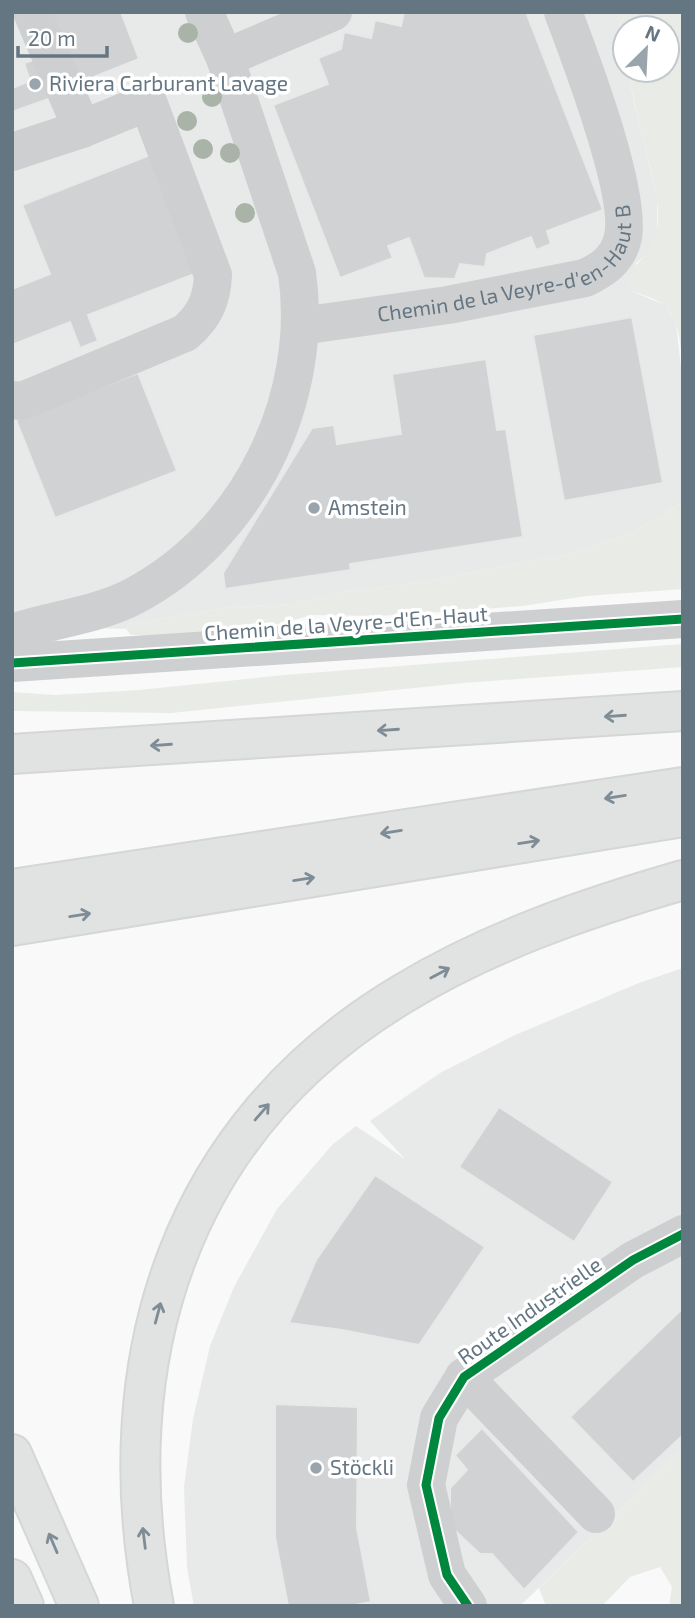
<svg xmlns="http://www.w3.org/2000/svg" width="695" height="1618" font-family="'Exo 2',sans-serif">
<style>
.built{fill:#e8e9e9}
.green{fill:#e8ebe6}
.building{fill:#d0d2d3;stroke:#e8e8e8;stroke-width:2}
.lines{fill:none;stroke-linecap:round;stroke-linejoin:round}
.highway-casing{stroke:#d5d6d6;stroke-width:42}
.minor{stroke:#cecfd0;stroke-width:38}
.highway{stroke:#e1e2e2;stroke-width:38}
.cycleway-casing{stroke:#fff;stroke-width:13}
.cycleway{stroke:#00873e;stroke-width:9}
.tree{fill:#a9b3a7}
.oneway{stroke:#7e8c96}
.poi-dot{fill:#99a4ac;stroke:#fff;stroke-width:2.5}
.labels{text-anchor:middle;stroke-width:7;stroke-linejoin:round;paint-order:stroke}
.poi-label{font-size:21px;fill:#657683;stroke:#fff;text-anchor:start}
.street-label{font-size:21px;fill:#657683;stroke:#fff}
</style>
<rect width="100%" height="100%" fill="#f9f9f9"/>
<!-- built -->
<path class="built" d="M12,12h605l8,41v17h3l6,33 23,93v38l-6,16 -15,13 -5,28 34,14 11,17 7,64v116l-49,30 -64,22 -168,31 -54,6 -58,13 -59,3 -103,17 -2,5 -67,-2 -3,19 -44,-2z
M683,968v481l-163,157h-326l-7,-38 -3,-81 9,-68 17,-73 24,-59 43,-78 55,-64 24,-19 49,33 -35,-38 70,-48 75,-38 124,-52z"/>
<!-- green -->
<path class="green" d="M617,12h66v374c-2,-25 1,-59 -17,-79 -7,-8 -24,-12 -35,-16 -7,-29 20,-31 25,-56 7,-31 -6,-66 -13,-96 -6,-23 -11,-46 -15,-69h39v-42h-42v25z
M683,502v87l-97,7 -63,10 -81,6 -65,4 -65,-1 -49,13 -107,8 -25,-1 -5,-6 2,-5 103,-17 59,-3 58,-13 54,-6 168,-31 64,-22z
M683,644v23l-220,16 -292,30 -159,-2v-19l43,3 84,-5 145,-15z
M683,1449v157h-14l3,-19 -12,-20 -30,10 -28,29h-56l-7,-18z"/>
<!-- building -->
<path class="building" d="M42,12h79l18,47 -68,27z
M404,12h122l77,198 -56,21 4,13 -15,6 -5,-13 -44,17 -2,13 -25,-3 -5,15 -31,-1 -15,-40 -21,8 5,12 -53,20 -67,-173 55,-21 -10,-26 23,-9 3,-17 27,6 4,-18 26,6z
M40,58l14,39 -42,15v-24l18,-7 -6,-18z
M150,155l47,118 -109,42 10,26 -18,7 -10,-26 -58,23v-56l38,-15 -28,-69z
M632,317l31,166 -99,18 -31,-166z
M486,359l11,71 9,-1 17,108 -173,27 1,6 -126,19 -2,-16 89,-145 22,-3 3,19 64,-10 -9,-60z
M138,373l39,98 -122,47 -39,-98z
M499,1107l114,75 -39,60 -115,-75z
M375,1175l110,72 -66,98 -77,-15 -53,-7 27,-63z
M683,1308v127l-50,47 -63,-65z
M275,1404l83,3 -1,121 14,74 -21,4h-62l-13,-69z
M482,1428l97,104 -55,58 -32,-36h-12l-30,-28v-38l17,-18 -12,-15z"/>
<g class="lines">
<defs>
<path id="highway" d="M12,754l671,-43
M12,889l671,-102
M12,926l671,-109
M12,1454l67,152
M12,1579l12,27
M154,1606c-47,-248 25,-479 250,-613 86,-52 182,-85 279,-113"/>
</defs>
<!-- highway casing -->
<use href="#highway" class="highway-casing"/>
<!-- minor -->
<g class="minor">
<path d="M32,12l50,117"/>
<path d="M225,58l108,-46"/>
<path d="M12,152l70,-23 66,-27 65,173c-1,25 -9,42 -28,58l-163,68 -10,-1"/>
<path id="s1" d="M301,326l147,-21 137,-27c17,-8 31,-17 37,-37 13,-41 -42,-184 -59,-229"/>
<path d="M12,633c41,-14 84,-17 122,-37 114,-60 181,-197 163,-323l-72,-215 -21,-46"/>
<path d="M12,663l671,-44"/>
<path d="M464,1377l132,137"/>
<path d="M468,1606l-21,-31 -21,-90 13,-67 25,-41 169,-117 50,-26"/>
</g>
<!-- highway -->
<use href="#highway" class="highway"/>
<defs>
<path id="cycleway" d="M12,663l671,-44
M468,1606l-21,-31 -21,-90 13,-67 25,-41 169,-117 50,-26"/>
</defs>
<!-- cycleway casing -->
<use href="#cycleway" class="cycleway-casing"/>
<!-- cycleway -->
<use href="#cycleway" class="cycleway"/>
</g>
<!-- trees -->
<g class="tree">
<circle cx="188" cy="33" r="10"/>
<circle cx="212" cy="97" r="10"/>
<circle cx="187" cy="121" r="10"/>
<circle cx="203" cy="149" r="10"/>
<circle cx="230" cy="153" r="10"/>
<circle cx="245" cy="213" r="10"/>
</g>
<!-- one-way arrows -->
<defs><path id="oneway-shaft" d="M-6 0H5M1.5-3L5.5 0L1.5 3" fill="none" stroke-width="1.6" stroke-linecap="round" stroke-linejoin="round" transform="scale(1.75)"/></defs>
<g class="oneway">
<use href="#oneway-shaft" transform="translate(615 716) rotate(176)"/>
<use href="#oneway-shaft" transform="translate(388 730) rotate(176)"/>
<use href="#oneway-shaft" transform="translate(161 745) rotate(176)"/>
<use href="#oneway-shaft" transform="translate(615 797) rotate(171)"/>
<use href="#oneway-shaft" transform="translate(391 832) rotate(171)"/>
<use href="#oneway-shaft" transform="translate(529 842) rotate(-9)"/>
<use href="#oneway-shaft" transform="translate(304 879) rotate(-9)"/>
<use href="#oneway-shaft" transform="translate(80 915) rotate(-9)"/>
<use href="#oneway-shaft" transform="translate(440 973) rotate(-28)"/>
<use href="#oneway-shaft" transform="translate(262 1112) rotate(-49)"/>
<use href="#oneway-shaft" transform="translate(158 1313) rotate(-75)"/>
<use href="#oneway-shaft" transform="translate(144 1538) rotate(-97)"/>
<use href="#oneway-shaft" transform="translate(53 1543) rotate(-113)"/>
</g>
<!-- markers -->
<g class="poi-dot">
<circle cx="35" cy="84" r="7"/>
<circle cx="314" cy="508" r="7"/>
<circle cx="316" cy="1468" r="7"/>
</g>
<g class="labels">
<!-- poi labels -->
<g class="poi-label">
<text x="49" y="91">Riviera Carburant Lavage</text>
<text x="328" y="515">Amstein</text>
<text x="330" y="1475">Stöckli</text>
</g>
<!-- street labels -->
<g class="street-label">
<text dy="7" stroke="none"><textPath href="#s1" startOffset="228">Chemin de la Veyre-d'en-Haut B</textPath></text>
<text transform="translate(346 624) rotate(-4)" y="7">Chemin de la Veyre-d'En-Haut</text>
<text transform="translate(530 1311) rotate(-35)" y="7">Route Industrielle</text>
</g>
</g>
<!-- border -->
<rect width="695" height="1618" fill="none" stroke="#657683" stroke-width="28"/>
<!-- north arrow -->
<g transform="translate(646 49) rotate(24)"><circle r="33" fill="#ffffff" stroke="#c1c8cd" stroke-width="2"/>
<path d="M0-5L12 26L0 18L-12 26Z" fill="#99a4ac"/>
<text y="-10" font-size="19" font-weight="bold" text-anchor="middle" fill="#657683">N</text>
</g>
<!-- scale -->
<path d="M18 46v10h89v-10" fill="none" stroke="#657683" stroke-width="3.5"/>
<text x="28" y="46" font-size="21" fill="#657683" stroke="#ffffff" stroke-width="5" paint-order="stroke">20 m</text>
</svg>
